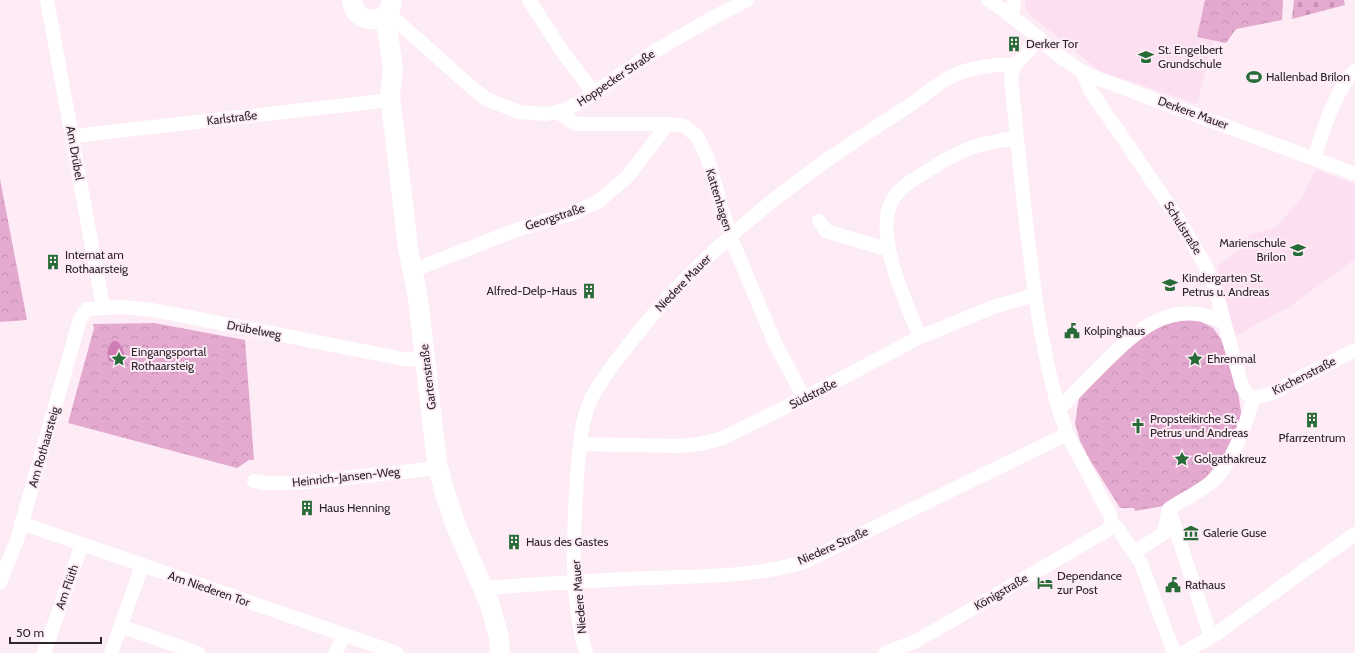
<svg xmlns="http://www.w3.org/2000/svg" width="1355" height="653" font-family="Cabin,sans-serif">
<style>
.built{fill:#fcdff1}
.forest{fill:url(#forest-crowns)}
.cemetery{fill:url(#cemetery-stones)}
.water{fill:#ce7cb3}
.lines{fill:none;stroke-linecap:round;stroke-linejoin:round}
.street{stroke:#fff;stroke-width:14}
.secondary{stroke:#fff;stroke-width:20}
.labels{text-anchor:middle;stroke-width:4;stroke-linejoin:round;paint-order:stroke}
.poi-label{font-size:12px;fill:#2d252a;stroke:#fdebf6;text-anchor:start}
.street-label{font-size:12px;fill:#2d252a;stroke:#fdebf6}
</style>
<defs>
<pattern id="forest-crowns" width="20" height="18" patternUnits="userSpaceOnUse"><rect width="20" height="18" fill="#e4a9cf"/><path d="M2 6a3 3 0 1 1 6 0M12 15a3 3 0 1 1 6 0" fill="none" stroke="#c491b2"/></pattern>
<pattern id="cemetery-stones" width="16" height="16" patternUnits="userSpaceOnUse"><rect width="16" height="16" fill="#e4a9cf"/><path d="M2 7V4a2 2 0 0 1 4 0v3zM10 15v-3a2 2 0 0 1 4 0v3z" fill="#c491b2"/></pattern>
</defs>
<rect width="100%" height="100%" fill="#fdebf6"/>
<!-- built -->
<path class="built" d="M1026,0h257l-1,20 -46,9 -10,14 -13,-2 -16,63 -97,-33 -73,-59 -2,-4z
M1316,169l39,16v74l-65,47 -55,30 -18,-71 10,-5 6,-6 17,-8 -2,-11 28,-8 26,-29z"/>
<!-- forest -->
<path class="forest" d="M1205,0h78l-1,20 -46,9 -10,14 -29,-6z
M0,179l27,141 -27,2z
M1194,318l19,10 8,11 17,53 3,20 -1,12 -15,30 -21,26 -40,26 -29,5 -1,-3h-14l-30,-48 -10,-19 -5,-18 4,-25 42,-46 38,-27z
M154,323l91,17 9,120h-5l-12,8 -169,-45 26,-95 -1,-4z"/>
<!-- cemetery -->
<path class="cemetery" d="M1294,0h50l1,5 -53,14z"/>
<!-- water -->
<path class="water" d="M113,341h4c6,7 8,11 7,21l-4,2 -11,-3c-3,-8 -2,-13 4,-20z"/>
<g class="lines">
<!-- street -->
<path class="street" d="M47,0l56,307
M529,0l35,54 30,39
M988,0c37,21 64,57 103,76l264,98
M388,13l83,74 15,12 33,13 27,2 19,-4 17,-9 73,-50 50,-29 42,-22
M1012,16l2,-16
M1040,38l-25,27 -4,12c5,51 10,103 16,154 8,68 17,138 40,203l43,81 2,9
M1082,71l8,19 89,130 25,43 10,22 28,101 5,8 6,4
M557,112l19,12h92l16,2 13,10 10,21 23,79 45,107 29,55
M73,136l318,-36
M1314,158c8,-24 22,-71 41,-87
M819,221l7,10 63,19
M414,270l102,-40 54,-16 29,-13 28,-24 41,-53
M920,337c-13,-32 -47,-103 -28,-136 7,-14 24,-23 37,-31 32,-21 50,-27 88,-32
M1253,398l17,-4 85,-44
M1059,410c12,-14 25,-27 38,-40 36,-36 72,-74 126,-48
M580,444l99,2 21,-2 23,-6 81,-40 116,-61 76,-31 39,-11
M254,481l12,2h31l142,-15
M1170,512l41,125
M21,523l376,130
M1112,524l4,2 25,37 33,90
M1135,552l29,-19 5,-24c14,-10 34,-18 47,-31 16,-16 32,-58 37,-80
M0,582l17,-42 63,-221 7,-10 35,-2 31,3 251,49 21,1
M484,588c55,-4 111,-8 166,-10 52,-2 104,-1 154,-16l263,-128
M120,626l78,27
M44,653l38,-109
M111,653l31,-87
M335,653l9,-17
M586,653c-16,-55 -13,-117 -9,-174 2,-26 3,-56 14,-80 11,-21 27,-41 42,-60 72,-93 172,-168 271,-230 19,-12 35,-28 55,-36 18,-6 37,-9 56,-8
M885,653l29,-11 32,-18 160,-93 6,-7
M1183,653l33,-19 139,-100"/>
<!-- secondary -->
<path class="secondary" d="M352,0c2,26 39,26 40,0
M384,16l4,18 5,35 -3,27 8,66 10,86 10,50 19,165 8,30 11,33 33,76 10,35 1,16"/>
</g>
<!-- icons -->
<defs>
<symbol id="building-bare" viewBox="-9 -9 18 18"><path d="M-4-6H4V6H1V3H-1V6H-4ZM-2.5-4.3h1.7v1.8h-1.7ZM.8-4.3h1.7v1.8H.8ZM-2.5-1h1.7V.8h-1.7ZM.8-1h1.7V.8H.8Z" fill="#276b36" stroke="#fdebf6" stroke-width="2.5" paint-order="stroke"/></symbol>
<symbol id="school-bare" viewBox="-9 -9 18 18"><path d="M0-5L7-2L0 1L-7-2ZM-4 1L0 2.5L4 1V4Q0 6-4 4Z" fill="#276b36" stroke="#fdebf6" stroke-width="2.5" paint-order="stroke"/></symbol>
<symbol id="stadium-bare" viewBox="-9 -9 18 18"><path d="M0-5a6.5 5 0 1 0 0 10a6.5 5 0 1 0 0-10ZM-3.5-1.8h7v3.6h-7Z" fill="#276b36" stroke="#fdebf6" stroke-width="2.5" paint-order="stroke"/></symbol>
<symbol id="civic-bare" viewBox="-9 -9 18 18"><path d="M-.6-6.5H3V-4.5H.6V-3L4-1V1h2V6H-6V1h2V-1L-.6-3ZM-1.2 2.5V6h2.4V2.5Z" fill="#276b36" stroke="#fdebf6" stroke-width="2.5" paint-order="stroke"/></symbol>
<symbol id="sight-bare" viewBox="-9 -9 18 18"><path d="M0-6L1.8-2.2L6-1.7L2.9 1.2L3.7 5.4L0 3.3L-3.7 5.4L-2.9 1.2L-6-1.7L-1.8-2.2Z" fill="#276b36" stroke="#fdebf6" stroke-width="2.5" paint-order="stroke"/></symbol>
<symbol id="church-bare" viewBox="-9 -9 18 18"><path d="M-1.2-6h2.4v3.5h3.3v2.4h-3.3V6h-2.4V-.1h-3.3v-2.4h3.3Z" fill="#276b36" stroke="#fdebf6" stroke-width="2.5" paint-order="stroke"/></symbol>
<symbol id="museum-bare" viewBox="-9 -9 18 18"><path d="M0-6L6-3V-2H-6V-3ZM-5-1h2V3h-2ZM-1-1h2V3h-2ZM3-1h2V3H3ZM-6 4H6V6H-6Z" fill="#276b36" stroke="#fdebf6" stroke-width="2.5" paint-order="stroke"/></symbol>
<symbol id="hotel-bare" viewBox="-9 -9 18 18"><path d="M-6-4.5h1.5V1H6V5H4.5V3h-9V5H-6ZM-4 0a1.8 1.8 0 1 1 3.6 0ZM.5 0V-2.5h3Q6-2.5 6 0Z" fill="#276b36" stroke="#fdebf6" stroke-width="2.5" paint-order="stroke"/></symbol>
</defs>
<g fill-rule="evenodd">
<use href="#building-bare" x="1003" y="33" width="22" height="22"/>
<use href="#school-bare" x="1135" y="46" width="22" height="22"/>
<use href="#stadium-bare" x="1243" y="66" width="22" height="22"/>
<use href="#school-bare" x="1287" y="239" width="22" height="22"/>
<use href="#building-bare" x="42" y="251" width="22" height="22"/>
<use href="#school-bare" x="1159" y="274" width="22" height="22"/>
<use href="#building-bare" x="578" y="280" width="22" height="22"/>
<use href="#civic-bare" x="1061" y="320" width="22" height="22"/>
<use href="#sight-bare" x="108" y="348" width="22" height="22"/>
<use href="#sight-bare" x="1184" y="348" width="22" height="22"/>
<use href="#building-bare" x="1301" y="409" width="22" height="22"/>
<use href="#church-bare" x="1127" y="415" width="22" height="22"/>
<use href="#sight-bare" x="1171" y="448" width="22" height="22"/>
<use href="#building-bare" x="296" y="497" width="22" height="22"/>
<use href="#museum-bare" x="1180" y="522" width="22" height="22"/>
<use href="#building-bare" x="503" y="531" width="22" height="22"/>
<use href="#hotel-bare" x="1034" y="572" width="22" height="22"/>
<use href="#civic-bare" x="1162" y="574" width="22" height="22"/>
</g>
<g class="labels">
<!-- poi labels -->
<g class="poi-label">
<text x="1026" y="48">Derker Tor</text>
<text x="1158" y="54">St. Engelbert<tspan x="1158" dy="14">Grundschule</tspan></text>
<text x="1266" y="81">Hallenbad Brilon</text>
<text x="1286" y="247" text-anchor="end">Marienschule<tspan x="1286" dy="14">Brilon</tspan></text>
<text x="65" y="259">Internat am<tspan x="65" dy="14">Rothaarsteig</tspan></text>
<text x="1182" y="282">Kindergarten St.<tspan x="1182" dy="14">Petrus u. Andreas</tspan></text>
<text x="577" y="295" text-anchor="end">Alfred-Delp-Haus</text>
<text x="1084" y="335">Kolpinghaus</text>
<text x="131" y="356">Eingangsportal<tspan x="131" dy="14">Rothaarsteig</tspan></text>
<text x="1207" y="363">Ehrenmal</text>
<text x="1150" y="423">Propsteikirche St.<tspan x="1150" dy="14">Petrus und Andreas</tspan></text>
<text x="1312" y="442" text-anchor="middle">Pfarrzentrum</text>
<text x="1194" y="463">Golgathakreuz</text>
<text x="319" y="512">Haus Henning</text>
<text x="1203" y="537">Galerie Guse</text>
<text x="526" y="546">Haus des Gastes</text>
<text x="1057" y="580">Dependance<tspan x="1057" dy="14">zur Post</tspan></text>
<text x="1185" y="589">Rathaus</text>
</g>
<!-- street labels -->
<g class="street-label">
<text transform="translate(616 78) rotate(-34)" y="4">Hoppecker Straße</text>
<text transform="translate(1193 113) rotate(20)" y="4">Derkere Mauer</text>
<text transform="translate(232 118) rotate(-7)" y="4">Karlstraße</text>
<text transform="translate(75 153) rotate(80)" y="4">Am Drübel</text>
<text transform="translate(719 200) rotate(73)" y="4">Kattenhagen</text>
<text transform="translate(555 217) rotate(-18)" y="4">Georgstraße</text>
<text transform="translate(1183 228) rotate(58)" y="4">Schulstraße</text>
<text transform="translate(683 283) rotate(-46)" y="4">Niedere Mauer</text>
<text transform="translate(254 330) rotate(11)" y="4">Drübelweg</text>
<text transform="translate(1304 376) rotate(-27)" y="4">Kirchenstraße</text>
<text transform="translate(428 377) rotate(-97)" y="4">Gartenstraße</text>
<text transform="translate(813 394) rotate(-27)" y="4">Südstraße</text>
<text transform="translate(44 447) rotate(-74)" y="4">Am Rothaarsteig</text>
<text transform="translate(346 477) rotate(-6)" y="4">Heinrich-Jansen-Weg</text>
<text transform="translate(833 546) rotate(-24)" y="4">Niedere Straße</text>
<text transform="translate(67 587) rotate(-71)" y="4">Am Flüth</text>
<text transform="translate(209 589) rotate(19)" y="4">Am Niederen Tor</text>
<text transform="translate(1001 592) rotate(-30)" y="4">Königstraße</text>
<text transform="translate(579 597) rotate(-95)" y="4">Niedere Mauer</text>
</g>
</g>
<!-- scale -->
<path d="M10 637v6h91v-6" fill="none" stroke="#2d252a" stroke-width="2"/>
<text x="16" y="637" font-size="12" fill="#2d252a" stroke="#fdebf6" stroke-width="3" paint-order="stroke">50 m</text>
</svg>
